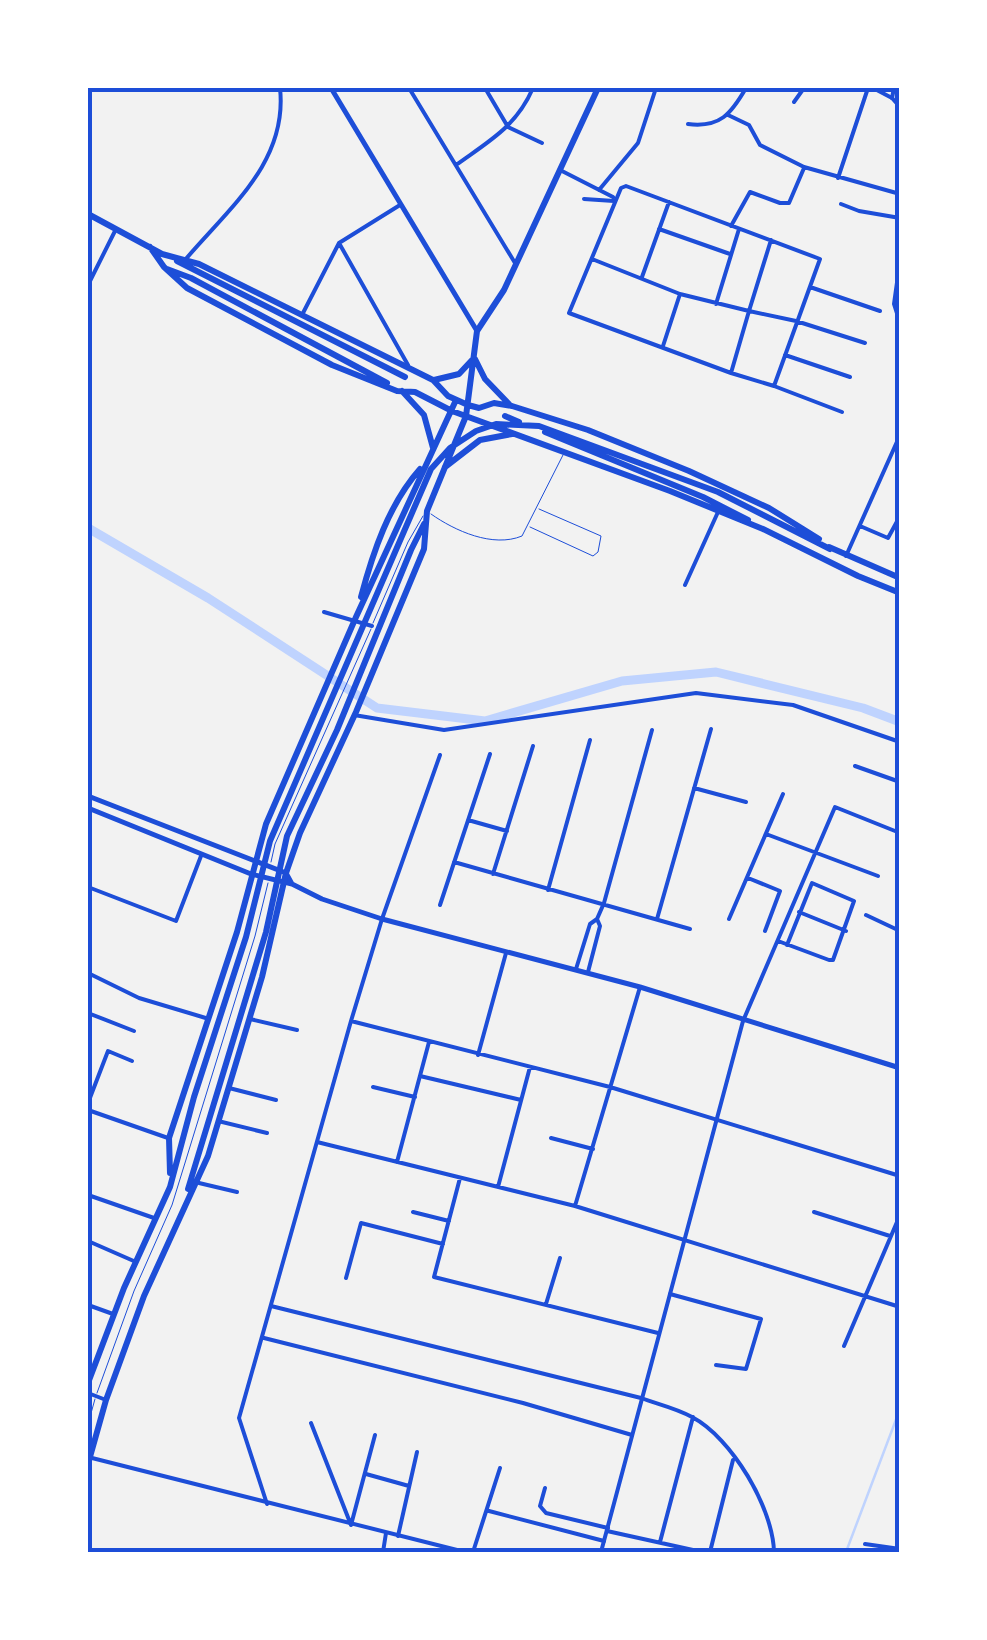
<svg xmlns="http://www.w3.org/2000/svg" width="987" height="1640" font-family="Inter,sans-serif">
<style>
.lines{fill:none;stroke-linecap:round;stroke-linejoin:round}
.stream{stroke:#bfd3fe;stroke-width:2.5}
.canal{stroke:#bfd3fe;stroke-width:9}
.service{stroke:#1d4ed8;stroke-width:1}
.minor{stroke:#1d4ed8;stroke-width:4}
.tertiary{stroke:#1d4ed8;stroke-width:4}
.secondary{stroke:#1d4ed8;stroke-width:5}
.trunk{stroke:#1d4ed8;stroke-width:6}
.neatline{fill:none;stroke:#1d4ed8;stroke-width:4}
</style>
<rect width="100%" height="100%" fill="#f2f2f2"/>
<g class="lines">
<!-- stream -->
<path class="stream" d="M846,1552l54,-143"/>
<!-- canal -->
<path class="canal" d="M88,528l120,70 169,110 108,13 137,-40 94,-9 147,36 37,14"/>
<!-- service -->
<path class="service" d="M431,514c24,17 62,34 91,22l41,-81
M530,527l63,29 5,-4 3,-16 -62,-27
M373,623l35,-81 15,-26
M271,862l4,-18 96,-215
M97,1393l37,-102 38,-86 83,-269 13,-53
M88,1424l7,-25"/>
<!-- minor -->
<path class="minor" d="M409,88l106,175
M485,88l23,39 34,16
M892,98l2,-10
M794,102l10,-14
M728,115l21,10 11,20 44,22 96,27
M688,124c32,4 43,-10 58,-36
M456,165c33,-24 60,-38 77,-77
M560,170l53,27
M838,178l30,-90
M599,190l39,-47 18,-55
M584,199l30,2
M841,204l18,7 41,7
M731,226l19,-34 30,11h9l15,-35
M659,229l71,25
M339,243l69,122
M592,259l88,35 69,17 22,-71
M185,260c44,-52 103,-98 95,-172
M642,277l27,-75
M88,285l27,-54
M810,287l70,24
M716,304l23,-75
M303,313l36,-70 61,-38
M663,346l17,-52
M785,355l65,22
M731,373l43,13 46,-127 -194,-73 -5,2 -52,125 162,60 18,-62 47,10 69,22
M774,386l68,26
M860,526l28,12 12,-22
M846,556l54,-121
M685,585l33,-73
M324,612l48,14
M354,715l90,15 252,-37 97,12 107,37
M855,766l45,16
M694,788l52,14
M468,820l39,11
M766,834l112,42
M454,862l236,67
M493,874l40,-128
M748,878l32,13 -15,40
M88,887l88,34 25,-65
M548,890l42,-150
M440,905l50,-151
M799,912l47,19
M866,915l34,16
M657,919l54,-190
M729,919l54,-125
M778,941l51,19h4l21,-59 -42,-18 -25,62
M576,969l14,-45 7,-5 7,-16 48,-173
M588,972l12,-46 -3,-7
M88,973l51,25 70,21
M88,1013l46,18
M250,1019l47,11
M351,1021l259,66 290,89
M743,1021l92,-214 65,26
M478,1055l28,-102
M420,1076l101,24
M373,1087l42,10
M229,1088l47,12
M88,1103l20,-52 24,10
M88,1110l80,28
M218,1121l49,12
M551,1138l42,11
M317,1142l258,64 325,101
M397,1162l32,-120
M460,1178l-26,99 224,56
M199,1183l38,9
M498,1187l32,-120
M88,1195l66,23
M575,1206l65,-219
M413,1212l36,9
M814,1212l76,24
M88,1241l48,21
M346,1278l15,-55 82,21
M670,1294l91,25 -15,50 -30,-4
M546,1304l14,-46
M88,1305l25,9
M271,1306l370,92c16,6 35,10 51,19 40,21 81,91 82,135
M264,1338l259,65 109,32
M844,1346l56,-131
M311,1423l40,102
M366,1474l43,12
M545,1488l-5,18 6,7 62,15
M267,1504l-28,-86 112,-397 31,-102 58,-164
M489,1511l115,30
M351,1525l24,-90
M607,1531l95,21
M398,1536l19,-84
M660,1542l33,-125
M865,1544l35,5
M383,1552l3,-19
M473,1552l27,-84
M710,1552l23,-92"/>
<!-- tertiary -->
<path class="tertiary" d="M873,88l19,10 8,9
M900,261l-6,43 6,19
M88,1393l18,7
M92,1458l373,94
M601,1552l142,-531"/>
<!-- secondary -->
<path class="secondary" d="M331,88l146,243
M88,796l198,77 6,11
M88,808l163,66 41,10 30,15 60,20 258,68 260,81"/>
<!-- trunk -->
<path class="trunk" d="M88,214l74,40 37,10 234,116 15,16 20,9 11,3 15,-5 18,3 76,24 101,41 80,37 50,31
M150,247l14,20 23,21 145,77 65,26 18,1 37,19 218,80 93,38 95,47 42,17
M177,261l228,116
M167,269l24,9 196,105
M475,359l10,20 24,25
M434,380l25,-6 14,-15
M402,391l22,24 9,33
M505,416l14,6
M545,432l158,65 45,23
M445,467l35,-27 32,-6
M829,547l71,31
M361,597c12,-45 28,-93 59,-128
M170,1173l-1,-35 68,-206 29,-108 90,-207 100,-217
M188,1189l78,-257 21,-96 50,-106 74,-180 13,-26
M88,1383l36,-95 46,-101 24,-90 52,-160 24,-96 161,-372 19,-21 26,-17 20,-7 43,2 179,66 112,57
M88,1464l18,-64 38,-104 64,-140 54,-179 24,-104 14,-40 56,-121 68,-163 3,-38 39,-95 11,-85 27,-41 94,-202"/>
</g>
<!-- border -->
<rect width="987" height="1640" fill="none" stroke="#ffffff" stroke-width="180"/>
<rect x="90" y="90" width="807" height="1460" class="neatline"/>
</svg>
